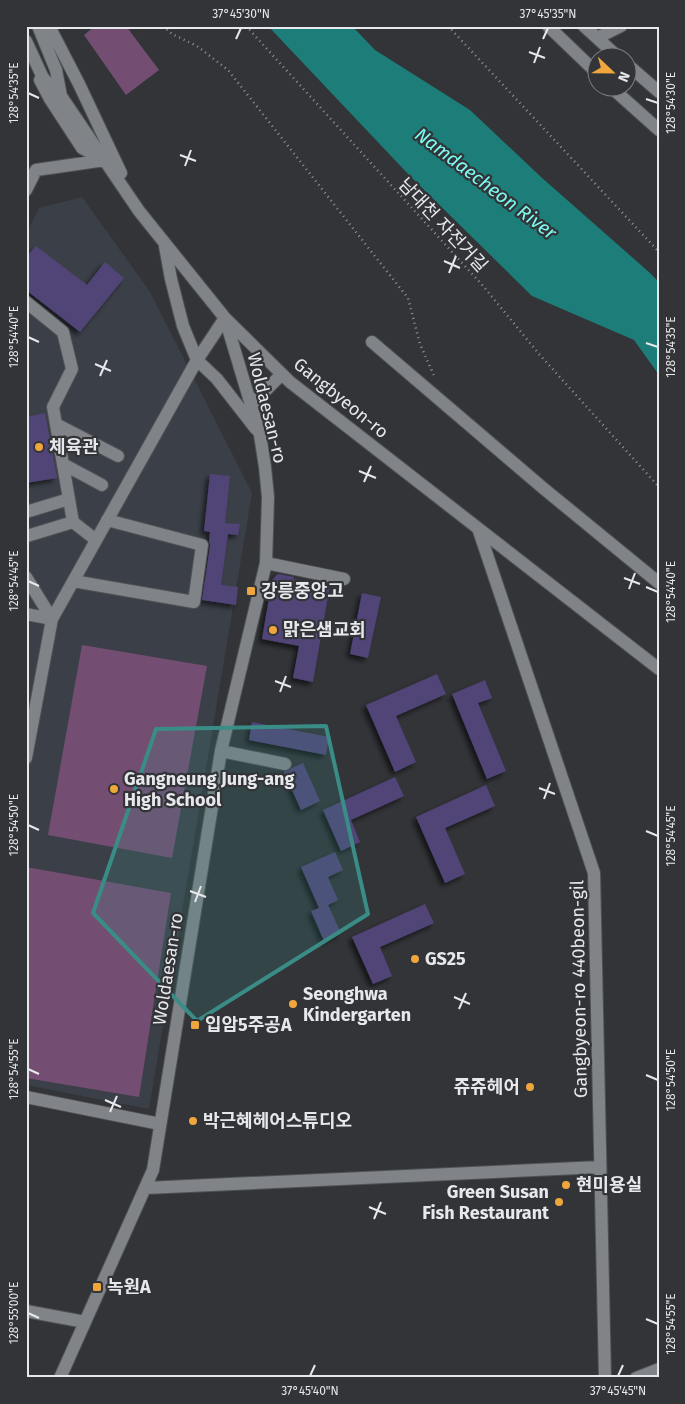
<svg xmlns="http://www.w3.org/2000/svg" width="685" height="1404" font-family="'Fira Sans','Noto Sans KR',sans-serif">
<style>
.built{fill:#3b4048}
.green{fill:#744d72}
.water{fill:#1d7d78}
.building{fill:#514478;filter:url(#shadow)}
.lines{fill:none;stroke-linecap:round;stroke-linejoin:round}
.minor-casing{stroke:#4f5154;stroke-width:14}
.path{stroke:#95969a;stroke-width:2.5;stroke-dasharray:1 4;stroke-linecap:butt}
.minor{stroke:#808387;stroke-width:12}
.marked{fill:#3a8d87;fill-opacity:0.2;stroke:#3a8d87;stroke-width:4;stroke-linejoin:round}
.ticks{fill:none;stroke:#e7e8eb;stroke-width:2}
.poi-dot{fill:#efa73d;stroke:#323438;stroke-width:2}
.labels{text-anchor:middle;stroke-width:4.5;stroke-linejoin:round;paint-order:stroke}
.street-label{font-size:18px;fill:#e7e8eb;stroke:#323438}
.poi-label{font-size:18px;font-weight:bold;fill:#e7e8eb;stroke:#323438;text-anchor:start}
.water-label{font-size:19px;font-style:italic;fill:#7bfbf2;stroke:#323438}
.neatline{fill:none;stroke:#e7e8eb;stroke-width:2}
.ticks-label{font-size:12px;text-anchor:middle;fill:#e7e8eb}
</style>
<defs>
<filter id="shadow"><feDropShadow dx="-3.5" dy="3.5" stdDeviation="2.5" flood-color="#0009"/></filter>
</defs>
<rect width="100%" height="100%" fill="#323438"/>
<!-- built -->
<path class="built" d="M82,197l68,95 102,201 -103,616 -123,-24v-851l13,-26z"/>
<!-- green -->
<path class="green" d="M95,26h31l33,44 -33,25 -42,-60z
M82,645l125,21 -35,192 -124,-23z
M26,867l145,26 -32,204 -113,-19z"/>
<!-- water -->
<path class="water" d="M268,26h84l23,24 95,60 71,67 109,96 9,9v93l-25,-35 -102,-44 -123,-121z"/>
<!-- building -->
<path class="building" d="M36,246l51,39 18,-23 19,16 -44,54 -54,-42v-33z
M45,413l12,65 -31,5v-66z
M210,474l20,2 -5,47 15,1 -2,11 -10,-1 -7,51 17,2 -2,18 -34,-5 8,-54 -1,-5 1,-9 -6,-1z
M278,574l16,3 -1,2 37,6 -17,97 -20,-4 6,-32 -37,-7 10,-59z
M362,593l19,4 -13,61 -18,-4z
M437,674l9,20 -50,22 20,46 -21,10 -29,-67z
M485,680l7,18 -14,5 28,68 -19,8 -35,-85z
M252,722l77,15 -3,18 -77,-15z
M303,763l17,38 -19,9 -17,-38 4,-1 4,-3z
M395,777l9,19 -53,24 9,22 -19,9 -18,-41z
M486,785l9,21 -50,22 20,46 -20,9 -29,-66z
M335,852l8,18 -15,7 10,23 -10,5 13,28 -17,8 -13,-30 8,-3 -18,-41z
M425,904l9,19 -54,24 12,29 -19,8 -21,-47z"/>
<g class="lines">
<defs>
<path id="minor" d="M38,26l18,44 5,26
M49,26l30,58 42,89
M548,26l50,48
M584,26l35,32
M597,38l24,-12
M26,41l17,37 18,18 78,115 86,107 65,64 369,287
M628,65l31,27
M40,80l10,19 32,49 20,11
M612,88l47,42
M26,190l10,-20 69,-10
M165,246l6,33 12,47 14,34 20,19 39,50
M26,302l37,30 9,37 -19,38 20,115 23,18
M372,342l171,146 116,95
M251,405l31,-31
M56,424l62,32
M63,464l39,21
M26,512l43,-13
M478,528l116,345 11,505
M27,536l46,-14
M266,563l78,16
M26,577l26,42
M73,581l121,21 8,-57 -95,-25
M26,614l26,5
M221,751l64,13
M26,758l26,-139 145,-259 28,-42
M26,1097l134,27
M145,1188l455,-21
M26,1311l59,11
M60,1378l93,-208 68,-419 45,-188 2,-66 -3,-30 -5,-32 -35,-117
M636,1378l23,-9"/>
</defs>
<!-- minor casing -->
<use href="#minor" class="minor-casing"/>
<!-- path -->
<path class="path" d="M163,26l9,8 25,12 31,24 180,228 12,46 15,34
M246,26l238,261 55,67 120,133
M448,26l211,226"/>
<!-- minor -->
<use href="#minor" class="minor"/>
</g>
<!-- marked area -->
<path class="marked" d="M326,726l42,188 -171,107 -104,-108 63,-184z"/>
<!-- ticks -->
<path class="ticks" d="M236,39l5,-11M543,39l5,-11M529,52l16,6M534,63l6,-16M28,93l11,5M646,99l12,4M180,155l16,6M185,166l6,-16M444,261l16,7M449,273l7,-17M28,337l11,5M646,343l12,4M95,364l16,7M100,376l7,-16M359,471l17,7M364,482l7,-16M624,578l16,6M28,581l11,5M646,587l12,5M629,589l6,-16M275,681l16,6M280,692l6,-16M539,788l16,6M544,799l6,-16M28,825l11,5M646,831l12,5M190,891l16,6M195,902l6,-16M454,997l16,7M459,1009l7,-16M28,1069l11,5M646,1075l12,5M105,1100l16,7M110,1112l7,-16M369,1207l17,7M374,1219l7,-17M28,1313l11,5M646,1319l12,5M310,1376l5,-11M618,1376l5,-11"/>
<!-- markers -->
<g class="poi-dot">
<circle cx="39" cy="447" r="5"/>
<rect x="246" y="586" width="10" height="10" rx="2.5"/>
<circle cx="273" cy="630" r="5"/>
<circle cx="114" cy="789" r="5"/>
<circle cx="415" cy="959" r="5"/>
<circle cx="293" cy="1004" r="5"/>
<rect x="190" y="1020" width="10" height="10" rx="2.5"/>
<circle cx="530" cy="1087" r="5"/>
<circle cx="193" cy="1121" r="5"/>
<circle cx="566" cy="1185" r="5"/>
<circle cx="559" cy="1202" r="5"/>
<rect x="92" y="1282" width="10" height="10" rx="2.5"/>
</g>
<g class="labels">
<!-- street labels -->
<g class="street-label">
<text transform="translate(443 225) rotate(47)" y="6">남대천 자전거길</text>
<text transform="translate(341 398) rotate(39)" y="6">Gangbyeon-ro</text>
<text transform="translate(267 408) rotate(76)" y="6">Woldaesan-ro</text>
<text transform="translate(168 969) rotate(-81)" y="6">Woldaesan-ro</text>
<text transform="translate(579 989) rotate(-91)" y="6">Gangbyeon-ro 440beon-gil</text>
</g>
<!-- poi labels -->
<g class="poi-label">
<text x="49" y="453">체육관</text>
<text x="261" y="597">강릉중앙고</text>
<text x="283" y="636">맑은샘교회</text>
<text x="124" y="785">Gangneung Jung-ang<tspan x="124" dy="21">High School</tspan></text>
<text x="425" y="965">GS25</text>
<text x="303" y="1000">Seonghwa<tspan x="303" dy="21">Kindergarten</tspan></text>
<text x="205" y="1031">입암5주공A</text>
<text x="520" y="1093" text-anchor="end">쥬쥬헤어</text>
<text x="203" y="1127">박근혜헤어스튜디오</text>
<text x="576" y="1191">현미용실</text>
<text x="549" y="1198" text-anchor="end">Green Susan<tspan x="549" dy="21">Fish Restaurant</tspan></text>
<text x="107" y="1293">녹원A</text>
</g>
<!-- water labels -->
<g class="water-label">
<text transform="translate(486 183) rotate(37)" y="7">Namdaecheon River</text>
</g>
</g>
<!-- border -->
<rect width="685" height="1404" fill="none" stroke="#323438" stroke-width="55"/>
<!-- north arrow -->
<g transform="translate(612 72) rotate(112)"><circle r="24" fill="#323438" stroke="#7a7c80"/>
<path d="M0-4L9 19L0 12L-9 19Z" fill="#efa73d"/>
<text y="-8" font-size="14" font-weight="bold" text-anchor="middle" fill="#e7e8eb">N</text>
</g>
<rect x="28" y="28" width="630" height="1348" class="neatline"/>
<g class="ticks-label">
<text x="241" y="18">37°45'30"N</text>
<text x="548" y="18">37°45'35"N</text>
<text transform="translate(14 93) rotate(-90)" y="4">128°54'35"E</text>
<text transform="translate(671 103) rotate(-90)" y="4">128°54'30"E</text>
<text transform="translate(14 337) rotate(-90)" y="4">128°54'40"E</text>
<text transform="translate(671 347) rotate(-90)" y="4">128°54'35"E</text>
<text transform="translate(14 581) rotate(-90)" y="4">128°54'45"E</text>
<text transform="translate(671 592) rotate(-90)" y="4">128°54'40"E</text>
<text transform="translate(14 825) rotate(-90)" y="4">128°54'50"E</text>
<text transform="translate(671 836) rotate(-90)" y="4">128°54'45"E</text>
<text transform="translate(14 1069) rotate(-90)" y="4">128°54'55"E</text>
<text transform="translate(671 1080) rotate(-90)" y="4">128°54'50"E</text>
<text transform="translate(14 1313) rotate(-90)" y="4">128°55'00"E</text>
<text transform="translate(671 1324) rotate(-90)" y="4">128°54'55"E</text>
<text x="310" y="1395">37°45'40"N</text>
<text x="618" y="1395">37°45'45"N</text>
</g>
</svg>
